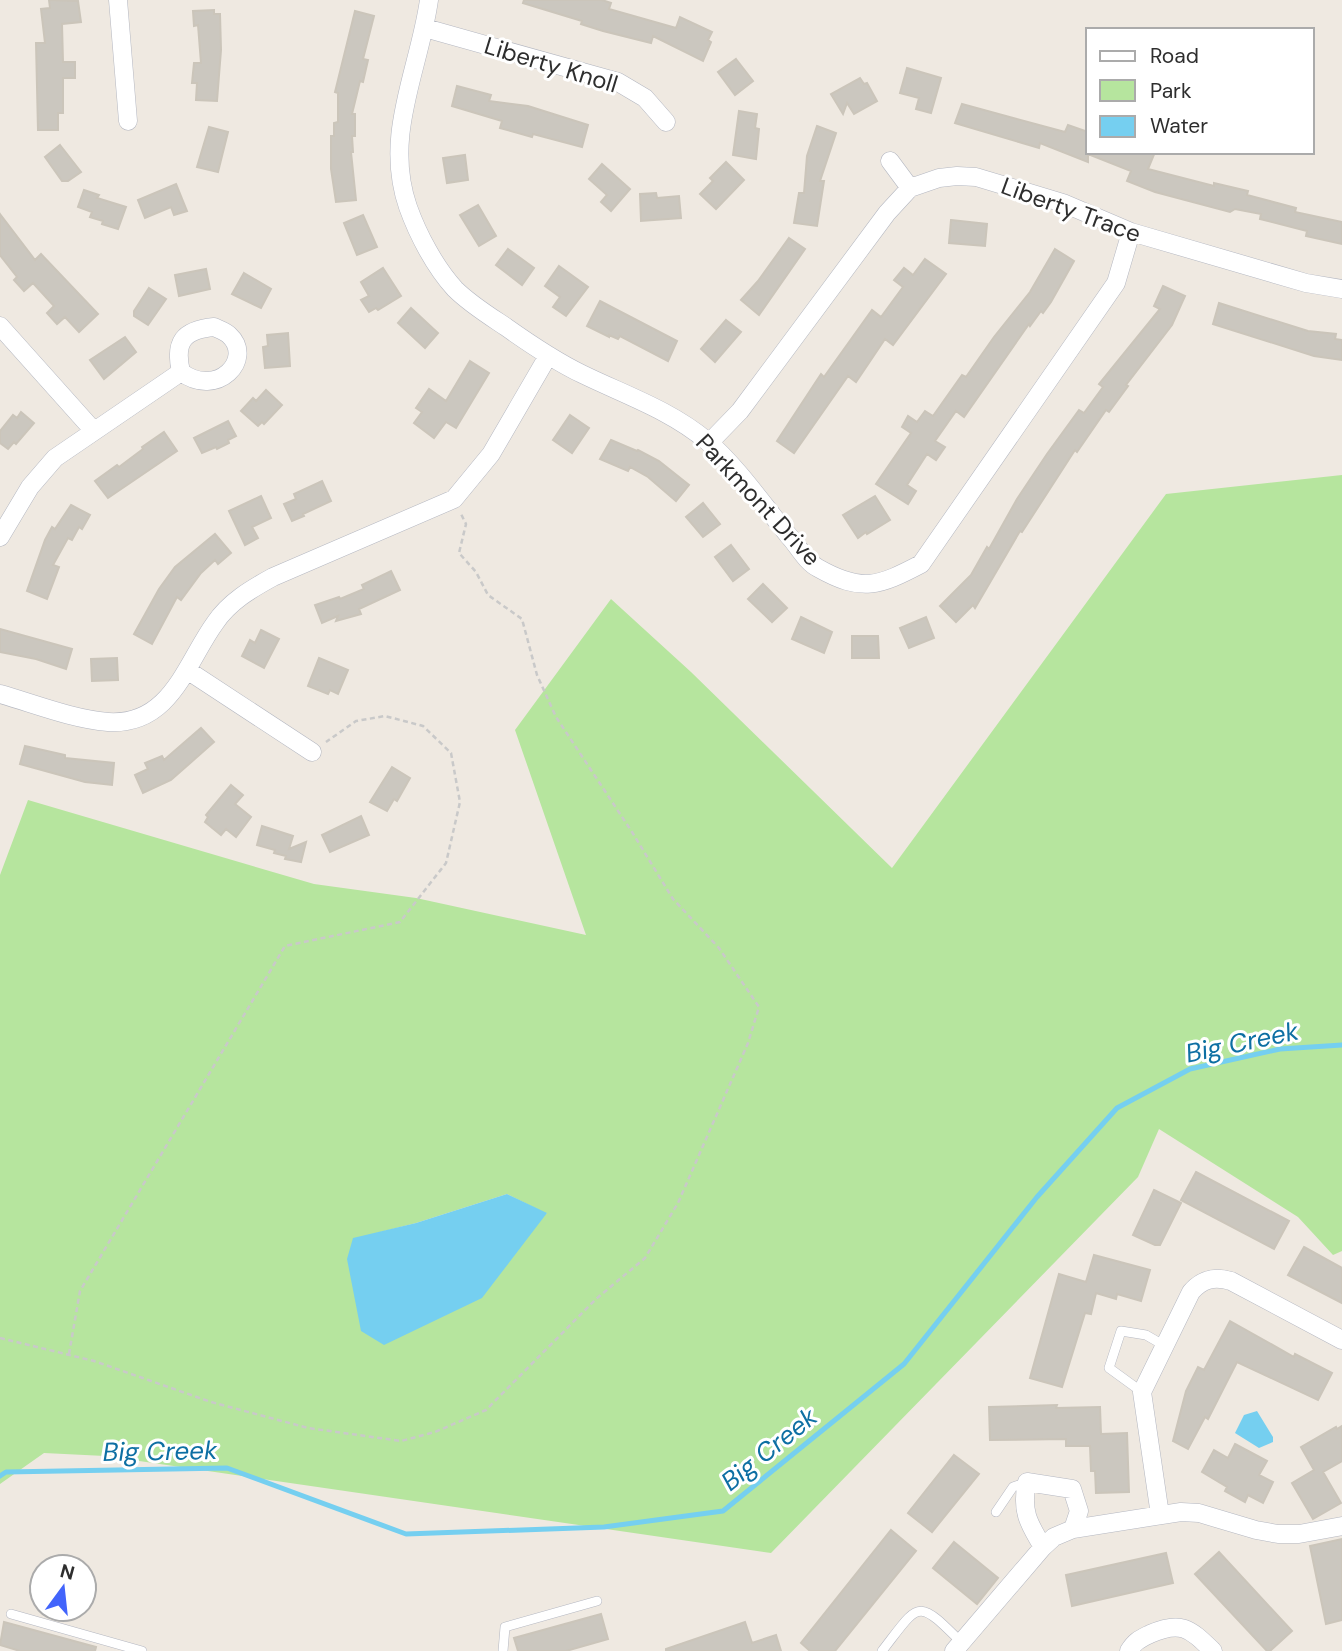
<svg xmlns="http://www.w3.org/2000/svg" width="1342" height="1651" font-family="'DM Sans',sans-serif">
<style>
.green{fill:#b6e59e;fill-rule:evenodd}
.water{fill:#75cff0}
.lines{fill:none;stroke-linecap:round;stroke-linejoin:round}
.stream{stroke:#75cff0;stroke-width:5}
.building{fill:#cbc7bf;stroke:#cbc5ba;stroke-width:2}
.lane-casing{stroke:#b4b7c1;stroke-width:10}
.street-casing{stroke:#b4b7c1;stroke-width:19}
.path{stroke:#c9c9c9;stroke-width:2.5;stroke-dasharray:5 3.5;stroke-linecap:butt}
.lane{stroke:#fff;stroke-width:9}
.street{stroke:#fff;stroke-width:18}
.labels{text-anchor:middle;stroke-width:6;stroke-linejoin:round;paint-order:stroke}
.street-label{font-size:24px;fill:#2e2e2e;stroke:#fff}
.water-label{font-size:26px;font-style:italic;fill:#0d6fa3;stroke:#fff}
</style>
<rect width="100%" height="100%" fill="#efe9e1"/>
<!-- green -->
<path class="green" d="M1342,475v776l-9,4 -35,-38 -139,-88 -21,48 -367,376 -666,-97 -61,-3 -44,31v-609l28,-75 286,84 102,14 170,37 -71,-205 96,-131 80,73 201,196 274,-374zM507,1194l40,20 -194,25 63,-16z"/>
<!-- water -->
<path class="water" d="M507,1194l40,19 -65,85 -98,47 -23,-14 -14,-72 6,-21 63,-15z
M1257,1411l16,26v5l-14,6 -24,-15 9,-18z"/>
<g class="lines">
<!-- stream -->
<path class="stream" d="M0,1476l6,-4 221,-4 179,66 198,-7 119,-16 181,-147 133,-167 80,-89 73,-39 90,-20 62,-4"/>
</g>
<!-- building -->
<path class="building" d="M49,0l29,1 3,21 -19,2 1,38h12v16h-12v35h-5v17h-20l-2,-87h9l-4,-34 9,-1z
M524,0h78l9,3 -2,6 67,19 4,-11 32,15 -4,8 3,2 -8,19 -50,-25 -2,7 -48,-12 -22,-7 1,-3 -59,-18z
M214,10v4h6l1,36 -4,51 -21,-1 1,-17h-5l2,-20h7l-3,-38 -4,1 -1,-15z
M355,11l19,5 -11,43 5,1 -5,22 -3,-1 -8,33h3v22h-3l1,16h-2l5,48 -20,2 -5,-33v-33h3v-13l4,-1v-29l-3,-1z
M736,59l17,22 -18,14 -17,-23z
M907,68l34,10 -10,35 -15,-4 3,-11 -19,-5z
M860,78l4,6 3,-1 10,18 -23,13 -7,-11 -4,11 -12,-20z
M457,86l34,9 -2,6 39,5 60,19 -6,22 -49,-13 -1,3 -32,-9 2,-7 -50,-15z
M962,104l103,28 3,-7 20,7v20h67l-7,17 66,17v-3l34,8 -1,4 49,13 -1,4 47,10v22l-36,-8 1,-5 -47,-12 1,-5 -26,-5 -5,3 -75,-20 -28,-11 4,-10 -43,-17v8l-48,-19 -1,5 -84,-25z
M739,111l18,3 -2,14 4,1 -3,30 -23,-4z
M817,126l19,7 -16,48h4l-7,45 -23,-3 5,-30h5l3,-37z
M209,127l19,5 -10,40 -21,-5z
M60,145l21,27 -13,9h-6l-17,-24z
M465,155l3,25 -21,3 -4,-25z
M726,162l18,18 -28,29 -16,-15 13,-13 -3,-3z
M602,164l28,25 -19,22 -10,-9 6,-7 -18,-16z
M176,184l11,27 -13,4 -3,-8 -26,11 -7,-18z
M84,190l15,5 -2,3 29,9 -8,22 -16,-5 1,-3 -13,-4 2,-5 -14,-5z
M656,193l1,5 22,-2 2,22 -40,3 -1,-27z
M478,205l18,31 -17,10 -19,-31z
M0,214l35,46 6,-6 57,60 -19,18 -14,-15 -8,7 -10,-11 7,-7 -21,-23 -9,8 -10,-11 3,-3 -17,-22z
M363,215l14,32 -20,8 -13,-32z
M951,220l36,4 -2,22 -36,-3z
M789,238l16,11 -46,66 -18,-15 17,-19z
M508,249l26,19 -12,17 -26,-20z
M1055,249l19,12 -23,41 -8,11 -2,-2 -11,15 -1,-2 -65,93 -8,-6 -21,30 10,6 -9,13 -9,-6 -20,31 9,6 -8,13 -32,-20 35,-51 -9,-6 6,-11 9,6 8,-11 8,5 29,-41 4,2 28,-40 36,-45z
M925,259l21,15 -53,71 -8,-6 -29,43 -8,-6 -54,77 -17,-12 44,-67 3,3 48,-67 9,7 22,-30 -9,-7 10,-12 9,7z
M559,266l29,21 -22,29 -13,-9 7,-10 -15,-11z
M383,268l18,28 -23,14 -2,-2 -7,4 -8,-12 8,-4 -8,-14z
M206,269l4,20 -31,7 -4,-21z
M244,273l27,16 -10,19 -29,-14z
M1163,286l22,10 -13,29 -46,60 2,1 -19,26 -3,-2 -29,42 -2,-2 -53,82 -2,-1 -45,77 -2,-3 -17,17 -16,-16 31,-31 16,-28 2,2 28,-50 30,-45 32,-44 5,3 19,-26 -4,-3 61,-75 -6,-3z
M149,288l17,11 -18,26 -14,-9v-5z
M600,301l77,40 -9,20 -48,-25 -2,3 -9,-4v2l-22,-11z
M1219,303l89,28 28,3 -1,5 7,1v20l-28,-4 -101,-32z
M411,308l27,25 -13,15 -27,-25z
M726,320l15,12 -26,30 -14,-13z
M288,333l2,33 -25,2 -2,-21 5,-1 -1,-11z
M125,337l11,15 -32,27 -14,-19z
M470,361l19,12 -33,55 -10,-6 -12,16 -20,-15 8,-11 -6,-4 13,-19 17,12z
M266,390l16,15 -18,19 -2,-2 -4,4 -17,-15 12,-13 3,3z
M21,412l13,11 -18,21 -2,-2 -6,7 -8,-6v-12l13,-16 4,3z
M570,415l19,13 -17,25 -19,-13z
M228,421l8,15 -8,4 1,3 -12,6 -1,-2 -14,6 -8,-15z
M164,432l13,19 -69,47 -13,-17 22,-16 2,2 24,-18 -1,-2z
M611,440l26,11 1,-1 21,11 30,24 -13,16 -28,-24 -18,-10 -2,4 -28,-12z
M322,481l9,20 -28,13 1,2 -12,5 -8,-17 12,-5 -2,-5z
M261,496l10,22 -19,9 6,11 -13,7 -16,-34z
M875,496l15,24 -23,14 -1,-2 -8,6 -15,-23z
M703,503l17,21 -17,13 -17,-20z
M71,505l19,10 -8,14 -3,-2 -7,13 -4,-2 -15,27 6,2 -12,32 -20,-8 18,-51 7,-13 3,2z
M215,534l16,19 -13,11 -3,-4 -14,13 -20,27 -4,-3 -25,47 -18,-10 25,-45 16,-22z
M731,545l18,24 -16,12 -18,-24z
M391,571l9,19 -41,19 2,5 -25,7 2,-5 -16,7 -7,-18 24,-8 1,2 24,-10 -2,-4z
M763,584l24,24 -15,14 -24,-23z
M801,617l31,15 -8,21 -32,-14z
M926,617l8,21 -25,10 -9,-20z
M0,629l72,20 -6,20 -30,-10 -36,-7z
M261,630l18,9 -15,29 -22,-12 8,-16 5,3z
M852,636h26l1,22h-27z
M117,658l1,22 -26,1 -1,-22z
M319,658l29,12 -10,24 -8,-4 -2,4 -20,-8z
M201,728l13,14 -43,38 -28,13 -8,-18 13,-6 -3,-6 17,-7 2,4z
M25,746l40,9v3l49,5 -2,22 -27,-3 -65,-18z
M392,767l18,11 -13,23 -3,-2 -7,12 -17,-9z
M231,785l12,10 -8,9 16,13 -15,20 -10,-8 -5,6 -16,-13 3,-5 -2,-2z
M361,816l8,19 -39,17 -8,-17z
M262,826l31,10 -4,13 17,-7 -5,20 -16,-3 1,-3 -12,-3 1,-3 -18,-5z
M1196,1172l93,49 -15,28 -93,-49z
M1154,1190l27,13 -21,42h-5l-22,-10z
M1304,1247l38,21v35l-54,-28z
M1094,1255l56,15 -9,31 -24,-7 -1,5 -20,-6 -5,21 -6,-1 -23,74 -32,-9 29,-104 27,8z
M1230,1321l64,36 1,-3 37,19 -14,27 -81,-38 -29,57 -3,-2 -17,32 -15,-8 13,-50 12,-24 6,3z
M1057,1405l-1,3 44,-1 1,27 26,-1 2,59 -33,1 -1,-22h-4l-1,-25h-24v-7l-76,1 -1,-33z
M1342,1426v35l-19,11 18,31 -28,16 -21,-36 22,-13 -13,-23 35,-20 1,2z
M1235,1444l32,17 -8,14 14,7 -10,21 -15,-8 -3,7 -20,-11 2,-4 -25,-15 12,-22 14,8z
M954,1455l25,19 -47,58 -24,-19z
M891,1530l25,21 -81,100h-25l-9,-8z
M1342,1539v81l-16,4 -16,-78z
M954,1542l44,36 -21,26 -44,-36z
M1219,1552l73,79 -22,20h-3l-72,-77z
M1166,1553l7,30 -101,23 -6,-31z
M601,1614l7,25 -42,12h-48l-4,-13z
M4,1622l92,25 -1,4h-75l-20,-6z
M745,1622l7,21 24,-8 5,16h-115v-2z"/>
<g class="lines">
<defs>
<path id="lane" d="M1142,1392l-33,-24 12,-37 25,4 19,11
M996,1512l17,-25 14,-5
M11,1614l131,37
M503,1651l2,-24 92,-26
M882,1651c38,-49 34,-54 80,-8"/>
<path id="street" d="M118,0l10,121
M429,0c-10,71 -46,135 -21,207 10,28 27,60 47,82 15,15 33,26 51,38 24,17 49,34 76,47 43,21 88,36 125,67 30,25 60,69 86,100 7,9 15,22 25,27 44,25 61,18 103,-4l195,-281 15,-51
M425,28l193,54 27,16 21,24
M890,161l20,27
M0,326l93,104
M214,327c4,2 11,4 15,8 26,24 -12,64 -48,37 -7,-30 2,-42 33,-45z
M709,443l31,-32 147,-198 23,-25 29,-10 18,-2 19,1 87,26 68,29 175,51 36,6
M0,537l30,-50 25,-29 126,-86
M187,670l125,82
M0,694c35,10 72,25 108,28 63,4 78,-59 107,-99 14,-21 36,-34 58,-46l181,-78 37,-45 57,-98
M1160,1515l-18,-123 49,-100c11,-13 23,-16 40,-11l111,59
M1043,1547c-15,-24 -22,-37 -16,-65l45,7 7,22 -6,18
M954,1651l89,-104 11,-10 19,-8 108,-17 18,1 57,17 22,4h21l43,-8
M1129,1651c6,-10 11,-12 21,-17 32,-14 40,-5 63,17"/>
</defs>
<!-- lane casing -->
<use href="#lane" class="lane-casing"/>
<!-- street casing -->
<use href="#street" class="street-casing"/>
<!-- path -->
<path class="path" d="M0,1338l94,23 117,41 97,26 93,13 34,-9 51,-22 110,-111 49,-41 33,-55 70,-160 11,-36 -40,-59 -46,-49 -41,-67 -76,-115 -19,-42 -15,-56 -34,-24 -12,-23 -17,-19 7,-29 -5,-10
M69,1354l11,-63 205,-345 115,-24 46,-59 14,-61 -9,-49 -28,-27 -38,-10 -29,5 -30,21"/>
<!-- lane -->
<use href="#lane" class="lane"/>
<!-- street -->
<use href="#street" class="street"/>
</g>
<g class="labels">
<!-- street labels -->
<g class="street-label">
<text transform="translate(551 65) rotate(17)" y="8">Liberty Knoll</text>
<text transform="translate(1071 210) rotate(20)" y="8">Liberty Trace</text>
<text transform="translate(758 500) rotate(47)" y="8">Parkmont Drive</text>
</g>
<!-- water labels -->
<g class="water-label">
<text transform="translate(1242 1042) rotate(-12)" y="9">Big Creek</text>
<text transform="translate(769 1449) rotate(-39)" y="9">Big Creek</text>
<text transform="translate(160 1451) rotate(-1)" y="9">Big Creek</text>
</g>
</g>
<!-- legend -->
<rect x="1086" y="28" width="228" height="126" fill="#ffffff" stroke="#ababab" stroke-width="2"/>
<rect x="1100" y="51" width="35" height="10" fill="#ffffff" stroke="#ababab" stroke-width="2"/>
<text x="1150" y="63" font-size="21" fill="#2e2e2e">Road</text>
<rect x="1100" y="80" width="35" height="21" fill="#b6e59e" stroke="#ababab" stroke-width="2"/>
<text x="1150" y="98" font-size="21" fill="#2e2e2e">Park</text>
<rect x="1100" y="116" width="35" height="21" fill="#75cff0" stroke="#ababab" stroke-width="2"/>
<text x="1150" y="133" font-size="21" fill="#2e2e2e">Water</text>
<!-- north arrow -->
<g transform="translate(63 1588) rotate(15)"><circle r="33" fill="#ffffff" stroke="#ababab" stroke-width="2"/>
<path d="M0-5L12 26L0 18L-12 26Z" fill="#4264fb"/>
<text y="-10" font-size="19" font-weight="bold" text-anchor="middle" fill="#2e2e2e">N</text>
</g>
</svg>
